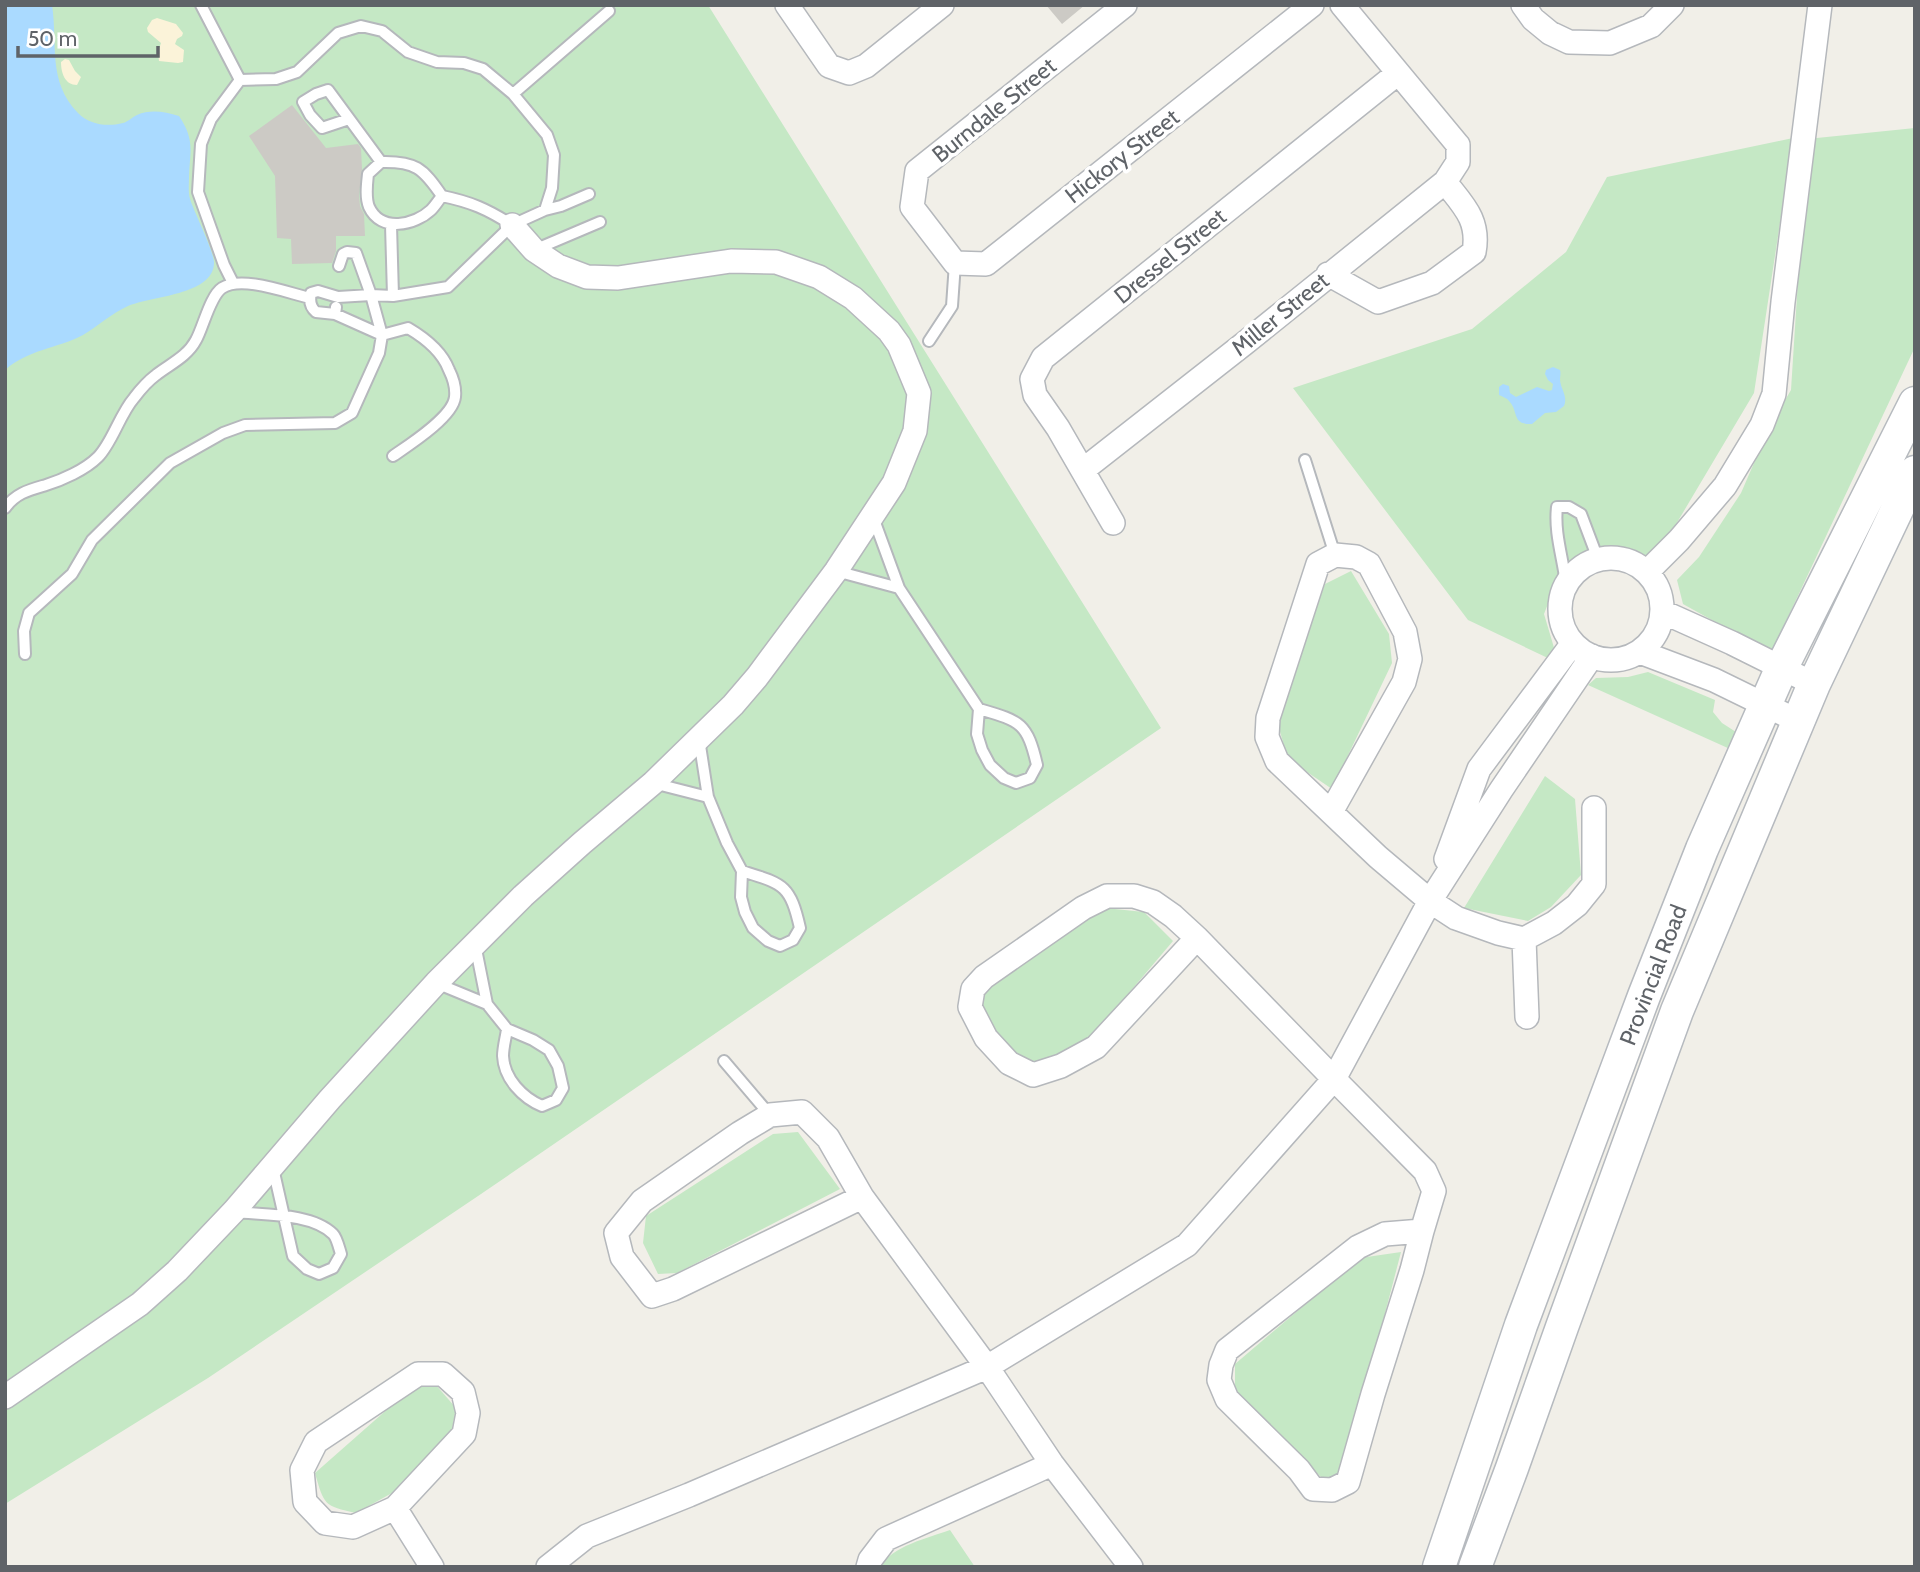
<svg xmlns="http://www.w3.org/2000/svg" width="1920" height="1572" font-family="Cabin,sans-serif">
<style>
.green{fill:#c5e8c5}
.sand{fill:#fbf3d9}
.water{fill:#aadaff}
.building{fill:#cccac5}
.lines{fill:none;stroke-linecap:round;stroke-linejoin:round}
.lane-casing{stroke:#b5b8bc;stroke-width:14}
.street-casing{stroke:#b5b8bc;stroke-width:26}
.secondary-casing{stroke:#b6babf;stroke-width:35}
.lane{stroke:#fff;stroke-width:10}
.street{stroke:#fff;stroke-width:23}
.secondary{stroke:#fff;stroke-width:32}
.labels{text-anchor:middle;stroke-width:7;stroke-linejoin:round;paint-order:stroke}
.street-label{font-size:23px;fill:#5f6368;stroke:#fff}
</style>
<rect width="100%" height="100%" fill="#f1efe8"/>
<!-- green -->
<path class="green" d="M5,5h703l453,723 -680,466 -273,184 -203,126z
M1915,128v219l-144,306 -88,-49 -6,-24 22,-23 42,-64 29,-67 21,-36 16,-251z
M1793,138l-39,255 -82,138 -25,27 -16,-9 -20,-2 -26,11 -26,17 -15,39 11,37 -3,9 -84,-40 -175,-232 179,-59 94,-77 41,-75z
M1351,571l38,63 3,29 -60,126 -44,-30 -12,-41 49,-134z
M1648,672l67,28 -2,12 9,11 14,9 -6,17 -142,-64 8,-7 32,-1z
M1545,776l30,23 6,76 -30,32 -23,14 -64,-13z
M1105,908l39,4 29,29 -84,99 -52,26 -45,-28 -11,-37 7,-21z
M798,1132l42,57 -163,84 -19,1 -15,-31 3,-27 127,-82z
M1401,1252l-57,219 -19,10 -90,-89v-28l125,-106z
M416,1384h19l21,24 -4,21 -60,64 -36,20c-32,-7 -32,-8 -41,-40z
M950,1530l25,37h-95c12,-21 48,-29 70,-37z"/>
<!-- sand -->
<path class="sand" d="M157,18l19,6 7,9 -1,3 -5,3 -2,5 9,6 -1,12 -5,1 -19,-2 -1,-9 3,-9 -13,-11 -1,-4 5,-8z
M65,59l4,1 6,11 6,6 -4,8c-12,0 -16,-12 -16,-23z"/>
<!-- water -->
<path class="water" d="M5,5h47c6,39 -5,76 26,108 12,12 29,14 45,10 5,-1 9,-6 14,-8 14,-6 28,-3 42,1 16,24 11,34 10,61 0,7 -1,15 1,22 4,13 25,54 24,65 -2,31 -62,32 -86,42 -16,7 -30,20 -45,29 -27,14 -54,14 -78,35z
M1553,367l7,3c1,3 0,7 0,10 1,10 8,16 4,26l-8,6 -11,1 -13,11c-21,1 -13,-13 -23,-23 -2,-3 -6,-4 -10,-6v-8l4,-3 6,2 1,7 6,4 21,-10 12,4 3,-1 1,-6 -5,-4 -3,-6 1,-4z"/>
<!-- building -->
<path class="building" d="M1046,5h39l-23,19z
M292,105l34,43 32,-4 3,4 1,21 -3,26 1,11 4,8 1,22h-29v15l-4,12 -40,1 -1,-25 -14,-1 -2,-62 -26,-40z"/>
<g class="lines">
<defs>
<path id="lane" d="M201,5l39,75
M240,80l36,-1 21,-7 41,-39 23,-7 21,5 26,21 29,10 27,1 19,6 30,25 34,41 7,20 -2,33 -7,22 -33,15 -64,62 -55,9 -22,-1 -33,2 -20,-6 -7,2c-2,8 -1,14 5,19l19,2
M513,94l96,-83
M349,119l-27,9 -12,-13 -7,-13 13,-8 12,-4 53,72
M442,196c-4,5 -7,10 -11,14 -16,15 -50,23 -62,-3 -4,-10 -2,-23 -1,-33l13,-12c34,-1 42,6 61,34 29,6 45,13 70,29
M545,210l16,-4 28,-12
M391,225l2,71
M534,250l66,-28
M233,283l-9,-18 -26,-73 3,-48 10,-25 29,-39
M336,307l-1,7 47,21 26,-7c17,10 34,23 41,42 4,8 7,18 6,27 -2,20 -46,48 -62,59
M929,341l23,-35 3,-43
M1305,460l30,95
M5,508c11,-15 24,-18 41,-23 16,-5 39,-15 52,-28 14,-14 22,-43 36,-59 6,-8 14,-17 22,-23 14,-11 31,-18 40,-35 7,-12 14,-44 26,-52 20,-13 66,5 88,10
M836,571l63,17 -26,-71
M1566,584c-3,-26 -12,-51 -9,-77h12l12,7 17,45
M899,588l80,121 -2,25 5,16 8,15 14,13 12,5 14,-5 7,-13c-10,-43 -17,-44 -58,-56
M25,654l-1,-23 5,-18 43,-39 20,-34 78,-77 53,-30 22,-8 90,-2 17,-10 27,-60 3,-18 -11,-40 -15,-42 -9,-1 -4,2 -4,12
M699,739l9,58 19,46 15,28 -1,26 4,15 8,16 15,13 12,5 13,-6 7,-12c-10,-44 -17,-44 -58,-57
M653,783l55,14
M475,944l12,60 20,25 26,11 16,10 9,16 5,22 -7,12 -14,6c-19,-8 -38,-27 -39,-50 0,-9 3,-19 4,-27
M436,983l51,21
M724,1061l46,54
M236,1212c28,3 76,1 97,22 4,4 6,14 8,20l-8,14 -14,6 -12,-5 -14,-13 -20,-88"/>
<path id="street" d="M787,5l42,61 20,7 17,-7 76,-61
M1125,5l-208,166 -5,36 43,56 31,1 326,-259
M1342,5l116,140
M1523,5l10,14 17,14 19,9 41,1 41,-17 21,-21
M1328,274l50,28 54,-19 42,-31c6,-32 -11,-47 -29,-70
M1083,470l162,-127 200,-161 13,-20v-17
M1113,523l-55,-95 -23,-33 -3,-16 11,-21 355,-285
M1560 609a51 51 0 1 1 102 0a51 51 0 1 1-102 0Z
M1647,572l32,-32 46,-54 37,-61 12,-31 9,-92 37,-297
M1663,612l69,31 82,41
M1640,652l74,28 84,41
M1331,812l73,-130 6,-23 -5,-27 -36,-68 -13,-7 -21,-2 -17,9 -50,154 -1,19 10,24 101,96 52,44 26,17 42,15 26,6 30,-16 23,-18 17,-21v-76
M1446,859l33,-90 94,-126
M1197,938l-101,109 -35,19 -28,9 -24,-12 -23,-25 -16,-31 3,-18 11,-12 99,-69 24,-12h27l19,6 20,14 24,22 137,141 91,92 9,20 -12,40 -10,39 -39,124 -25,88 -16,8 -19,-1 -14,-19 -72,-71 -8,-19 2,-15 6,-15 131,-103 27,-13 37,-3
M1524,939l3,78
M862,1197l-189,92 -21,7 -30,-39 -6,-24 26,-32 98,-68 30,-18 32,-3 26,26 34,59 125,170 65,97 79,103
M418,1374h25l20,18 5,21 -4,21 -69,74 -42,19 -28,-4 -20,-21 -3,-32 14,-28z
M5,1397l135,-93 37,-33 57,-60 96,-112 106,-116 87,-87 59,-53 71,-60 80,-78 24,-28 79,-106 58,-88 21,-52 4,-38 -20,-48 -10,-14 -36,-33 -34,-21 -43,-15 -45,-1 -113,17 -31,-1 -29,-11 -24,-16 -22,-25
M395,1508l37,59
M548,1567l39,-31 102,-41 298,-128 200,-122 147,-166 96,-178 71,-111 91,-134
M868,1567l2,-7 16,-21 166,-75"/>
<path id="secondary" d="M1439,1567l82,-242 123,-329 58,-147 80,-182 133,-264
M1475,1567l37,-99 50,-141 115,-316 137,-327 101,-212"/>
</defs>
<!-- lane casing -->
<use href="#lane" class="lane-casing"/>
<!-- street casing -->
<use href="#street" class="street-casing"/>
<!-- secondary casing -->
<use href="#secondary" class="secondary-casing"/>
<!-- lane -->
<use href="#lane" class="lane"/>
<!-- street -->
<use href="#street" class="street"/>
<!-- secondary -->
<use href="#secondary" class="secondary"/>
</g>
<g class="labels">
<!-- street labels -->
<g class="street-label">
<text transform="translate(994 110) rotate(-39)" y="8">Burndale Street</text>
<text transform="translate(1122 156) rotate(-38)" y="8">Hickory Street</text>
<text transform="translate(1170 256) rotate(-39)" y="8">Dressel Street</text>
<text transform="translate(1280 314) rotate(-39)" y="8">Miller Street</text>
<text transform="translate(1653 975) rotate(-69)" y="8">Provincial Road</text>
</g>
</g>
<!-- border -->
<rect width="1920" height="1572" fill="none" stroke="#5f6368" stroke-width="14"/>
<!-- scale -->
<path d="M18 46v10h140v-10" fill="none" stroke="#5f6368" stroke-width="3.5"/>
<text x="28" y="46" font-size="21" fill="#5f6368" stroke="#ffffff" stroke-width="5" paint-order="stroke">50 m</text>
</svg>
